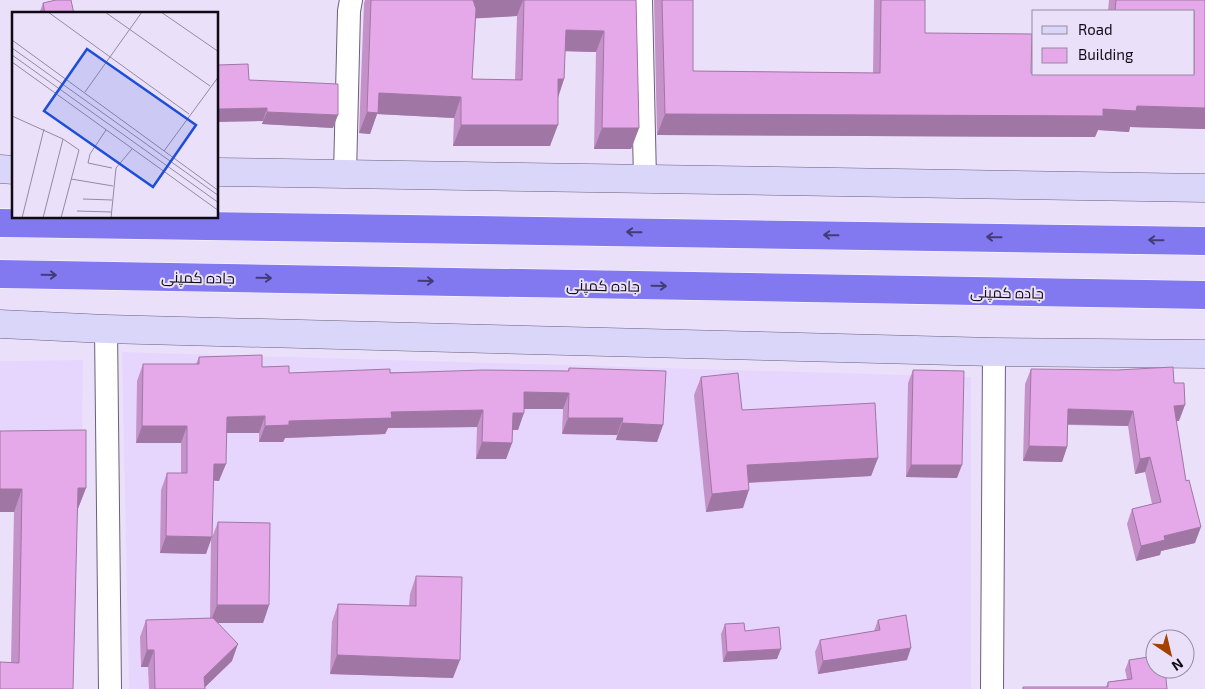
<svg xmlns="http://www.w3.org/2000/svg" width="1205" height="689" font-family="'Exo 2',Cairo,sans-serif">
<style>
.built{fill:#e6d6fd}
.lines{fill:none;stroke-linecap:round;stroke-linejoin:round}
.street-casing{stroke:#6b5f7b;stroke-width:24}
.secondary-casing{stroke:#6b5f7b;stroke-width:29}
.highway-casing{stroke:#fff;stroke-width:29}
.street{stroke:#fff;stroke-width:22}
.secondary{stroke:#dad6fa;stroke-width:28}
.highway{stroke:#8278f0;stroke-width:28}
.wall{fill:#c591c9;fill-rule:evenodd}
.shaded-wall{fill:#a076a4}
.building{fill:#e5a9ea;stroke:#a076a4}
.oneway{stroke:#433c78}
.labels{text-anchor:middle;dominant-baseline:central;stroke-width:4;stroke-linejoin:round;paint-order:stroke}
.street-label{font-size:15px;fill:#0f0b15;stroke:#ebe0fa}
.inset-road{fill:none;stroke:#938b9e;stroke-width:1}
.view{fill:#1d4ed8;fill-opacity:0.15;stroke:#1d4ed8;stroke-width:2.5}
.inset-edge{fill:none;stroke:#0f0b15;stroke-width:2.5}
</style>
<rect width="100%" height="100%" fill="#ebe0fa"/>
<path class="built" d="M 122,352 L 971,377 L 971,689 L 129,689 Z
M 83,360 L 82,442 L 0,440 L 0,361 Z"/>
<g class="lines">
<defs>
<path id="street" d="M 641,0 L 645,179
M 345,174 L 349,11 L 351,0
M 106,329 L 110,689
M 992,689 L 994,352"/>
<path id="secondary" d="M 0,169 L 14,170
M 218,172 L 1205,188
M 0,324 L 106,329 L 994,352 L 1205,354"/>
<path id="highway" d="M 0,223 L 1205,241
M 0,274 L 1205,295"/>
</defs>
<use href="#street" class="street-casing"/>
<use href="#secondary" class="secondary-casing"/>
<use href="#highway" class="highway-casing"/>
<use href="#street" class="street"/>
<use href="#secondary" class="secondary"/>
<use href="#highway" class="highway"/>
</g>
<path class="wall" d="M 365,0 L 636,0 L 639,128 L 631,149 L 594,149 L 596,52 L 565,51 L 564,79 L 558,98 L 550,146 L 453,146 L 454,118 L 377,114 L 370,134 L 359,133 L 364,3 ZM 517,16 L 515,80 L 472,79 L 476,18 Z
M 654,0 L 693,0 L 693,71 L 873,73 L 874,0 L 925,0 L 925,33 L 1034,74 L 1194,74 L 1194,11 L 1108,11 L 1109,0 L 1205,0 L 1205,129 L 1130,127 L 1129,132 L 1098,130 L 1095,137 L 657,135 Z
M 43,3 L 74,14 L 39,14 Z
M 249,80 L 333,128 L 262,124 L 263,121 Z
M 199,357 L 262,367 L 289,373 L 568,371 L 569,368 L 663,425 L 657,442 L 616,440 L 617,435 L 562,434 L 563,409 L 524,409 L 518,430 L 513,430 L 512,443 L 506,459 L 476,459 L 477,427 L 388,428 L 385,434 L 285,438 L 283,442 L 259,442 L 259,433 L 226,433 L 219,481 L 213,480 L 206,554 L 160,553 L 161,490 L 167,473 L 181,473 L 181,443 L 136,443 L 137,381 L 143,364 L 196,364 Z
M 1031,369 L 1179,421 L 1176,421 L 1195,543 L 1161,551 L 1160,555 L 1136,561 L 1127,524 L 1132,509 L 1152,504 L 1145,472 L 1135,474 L 1128,426 L 1068,425 L 1067,447 L 1062,462 L 1023,461 L 1025,384 Z
M 913,370 L 957,478 L 906,477 L 908,383 Z
M 701,377 L 742,410 L 878,458 L 871,476 L 748,483 L 743,508 L 706,512 L 694,395 Z
M 0,431 L 86,488 L 77,511 L 73,689 L 11,663 L 14,512 Z
M 218,522 L 269,605 L 263,623 L 218,623 L 232,661 L 205,687 L 205,689 L 149,689 L 148,667 L 141,667 L 140,637 L 146,620 L 210,618 L 211,540 Z
M 416,576 L 453,678 L 330,674 L 332,622 L 338,604 L 409,606 L 410,594 Z
M 878,620 L 907,660 L 818,674 L 815,652 L 820,640 L 874,631 Z
M 725,624 L 745,631 L 777,659 L 723,662 L 721,634 Z
M 1129,660 L 1167,689 L 1023,689 L 1023,687 L 1106,687 L 1108,682 L 1127,679 L 1125,670 Z"/>
<path class="shaded-wall" d="M 471,0 L 523,0 L 517,16 L 465,19 Z
M 566,30 L 604,31 L 596,52 L 558,51 Z
M 558,79 L 564,79 L 557,100 Z
M 379,93 L 461,97 L 454,118 L 377,114 L 370,134 L 359,133 L 367,112 Z
M 1137,106 L 1205,108 L 1205,129 L 1130,127 L 1129,132 L 1098,130 L 1095,137 L 657,135 L 665,114 L 1103,109 Z
M 267,108 L 263,121 L 218,122 L 218,109 Z
M 267,112 L 338,115 L 333,128 L 262,124 Z
M 461,125 L 558,125 L 550,146 L 453,146 Z
M 602,128 L 639,128 L 631,149 L 594,149 Z
M 524,392 L 569,393 L 563,409 L 518,409 Z
M 1185,405 L 1179,421 L 1168,421 L 1174,406 Z
M 1068,409 L 1133,411 L 1128,426 L 1063,424 Z
M 483,410 L 477,427 L 388,428 L 385,434 L 285,438 L 283,442 L 259,442 L 265,426 L 289,421 L 391,412 Z
M 513,413 L 524,413 L 518,430 L 507,430 Z
M 265,416 L 259,433 L 221,433 L 227,417 Z
M 568,418 L 623,418 L 617,435 L 562,434 Z
M 622,423 L 663,425 L 657,442 L 616,440 Z
M 142,426 L 187,426 L 181,443 L 136,443 Z
M 482,442 L 512,443 L 506,459 L 476,459 Z
M 1029,446 L 1067,447 L 1062,462 L 1023,461 Z
M 1150,457 L 1145,472 L 1135,474 L 1140,459 Z
M 878,458 L 871,476 L 740,483 L 747,465 Z
M 214,464 L 226,464 L 219,481 L 207,480 Z
M 911,465 L 962,465 L 957,478 L 906,477 Z
M 78,488 L 86,488 L 77,511 Z
M 0,489 L 22,489 L 14,512 L 0,512 Z
M 749,490 L 743,508 L 706,512 L 712,494 Z
M 1201,527 L 1195,543 L 1161,551 L 1160,555 L 1136,561 L 1141,546 L 1164,536 Z
M 166,536 L 212,537 L 206,554 L 160,553 Z
M 217,605 L 269,605 L 263,623 L 210,623 Z
M 238,644 L 232,661 L 203,689 L 204,677 Z
M 911,648 L 907,660 L 818,674 L 823,661 Z
M 781,649 L 777,659 L 723,662 L 727,652 Z
M 147,650 L 154,650 L 148,667 L 141,667 Z
M 337,655 L 460,660 L 453,678 L 330,674 Z"/>
<path class="building" d="M 56,0 L 71,0 L 74,14 L 45,14 L 43,3 Z
M 371,0 L 473,0 L 476,9 L 472,79 L 522,80 L 524,0 L 636,0 L 639,128 L 602,128 L 604,31 L 566,30 L 564,79 L 558,79 L 558,125 L 461,125 L 461,97 L 379,93 L 378,113 L 367,112 Z
M 662,0 L 693,0 L 693,71 L 880,73 L 881,0 L 925,0 L 925,33 L 1032,34 L 1031,73 L 1114,74 L 1194,74 L 1194,11 L 1115,11 L 1116,0 L 1205,0 L 1205,108 L 1137,106 L 1136,111 L 1103,109 L 1103,116 L 665,114 Z
M 248,64 L 249,80 L 338,84 L 338,115 L 267,112 L 267,108 L 218,109 L 218,65 Z
M 262,355 L 262,367 L 289,366 L 289,373 L 390,369 L 390,373 L 483,370 L 569,371 L 569,368 L 666,371 L 663,425 L 622,423 L 623,418 L 568,418 L 569,393 L 524,392 L 524,413 L 513,413 L 512,443 L 482,442 L 483,410 L 391,412 L 392,418 L 289,421 L 289,425 L 265,426 L 265,416 L 227,417 L 226,464 L 214,464 L 212,537 L 166,536 L 167,473 L 187,473 L 187,426 L 142,426 L 143,364 L 199,364 L 199,357 Z
M 1173,367 L 1174,383 L 1184,383 L 1185,405 L 1174,406 L 1186,481 L 1189,480 L 1201,527 L 1164,536 L 1165,540 L 1141,546 L 1132,509 L 1161,502 L 1150,457 L 1140,459 L 1133,411 L 1068,409 L 1067,447 L 1029,446 L 1031,369 L 1117,370 Z
M 913,370 L 964,371 L 962,465 L 911,465 Z
M 738,373 L 742,410 L 875,403 L 878,458 L 747,465 L 749,490 L 712,494 L 701,377 Z
M 86,430 L 86,488 L 78,488 L 73,689 L 0,689 L 0,662 L 19,663 L 22,489 L 0,489 L 0,431 Z
M 218,522 L 270,523 L 269,605 L 217,605 Z
M 416,576 L 462,577 L 460,660 L 337,655 L 338,604 L 416,606 Z
M 906,615 L 911,648 L 823,661 L 820,640 L 880,630 L 878,620 Z
M 213,618 L 238,644 L 204,677 L 205,689 L 155,689 L 154,650 L 147,650 L 146,620 Z
M 744,623 L 745,631 L 779,627 L 781,649 L 727,652 L 725,624 Z
M 1155,656 L 1155,669 L 1165,669 L 1167,689 L 1023,689 L 1023,687 L 1108,687 L 1108,682 L 1132,679 L 1129,660 Z"/>
<defs><path id="oneway-shaft" d="M-6 0H5M1.5-3L5.5 0L1.5 3" fill="none" stroke-width="1.6" stroke-linecap="round" stroke-linejoin="round" transform="scale(1.25)"/></defs>
<g class="oneway">
<use href="#oneway-shaft" transform="translate(634 232) rotate(-179)"/>
<use href="#oneway-shaft" transform="translate(831 235) rotate(-179)"/>
<use href="#oneway-shaft" transform="translate(994 237) rotate(-179)"/>
<use href="#oneway-shaft" transform="translate(1156 240) rotate(-179)"/>
<use href="#oneway-shaft" transform="translate(49 275) rotate(1)"/>
<use href="#oneway-shaft" transform="translate(264 278) rotate(1)"/>
<use href="#oneway-shaft" transform="translate(426 281) rotate(1)"/>
<use href="#oneway-shaft" transform="translate(659 286) rotate(1)"/>
</g>
<g class="labels">
<g class="street-label">
<text transform="translate(198 277) rotate(1)">جاده کمپنی</text>
<text transform="translate(603 285) rotate(1)">جاده کمپنی</text>
<text transform="translate(1007 292) rotate(1)">جاده کمپنی</text>
</g>
</g>
<g transform="translate(12 12)">
<rect width="206" height="206" fill="#ebe0fa"/>
<path class="inset-road" d="M 36,0 L 177,102M 93,0 L 198,74M 149,0 L 207,40M 0,28 L 207,179M 0,36 L 207,184M 0,43 L 207,191M 0,50 L 207,199M 73,80 L 130,0M 0,104 L 51,127 L 31,206M 94,118 L 78,142 L 76,151 L 100,156M 152,139 L 207,64M 59,167 L 101,174M 71,187 L 100,188M 65,199 L 99,200M 10,206 L 32,117M 49,206 L 67,138 L 51,127M 99,206 L 104,156 L 120,137"/>
<path class="view" d="M 75,37 L 184,113 L 141,175 L 32,99 Z"/>
<rect width="206" height="206" class="inset-edge"/>
</g>
<rect x="1032" y="10" width="162" height="65" fill="#ebe0fa" stroke="#938b9e"/>
<rect x="1042" y="26" width="25" height="8" fill="#dad6fa" stroke="#938b9e"/>
<text x="1078" y="35" font-size="15" fill="#0f0b15">Road</text>
<rect x="1042" y="48" width="25" height="15" fill="#e5a9ea" stroke="#938b9e"/>
<text x="1078" y="60" font-size="15" fill="#0f0b15">Building</text>
<g transform="translate(1170 654) rotate(145)"><circle r="24" fill="#ebe0fa" stroke="#938b9e"/>
<path d="M0-4L9 19L0 12L-9 19Z" fill="#a34100"/>
<text y="-8" font-size="14" font-weight="bold" text-anchor="middle" fill="#0f0b15">N</text>
</g>
</svg>
